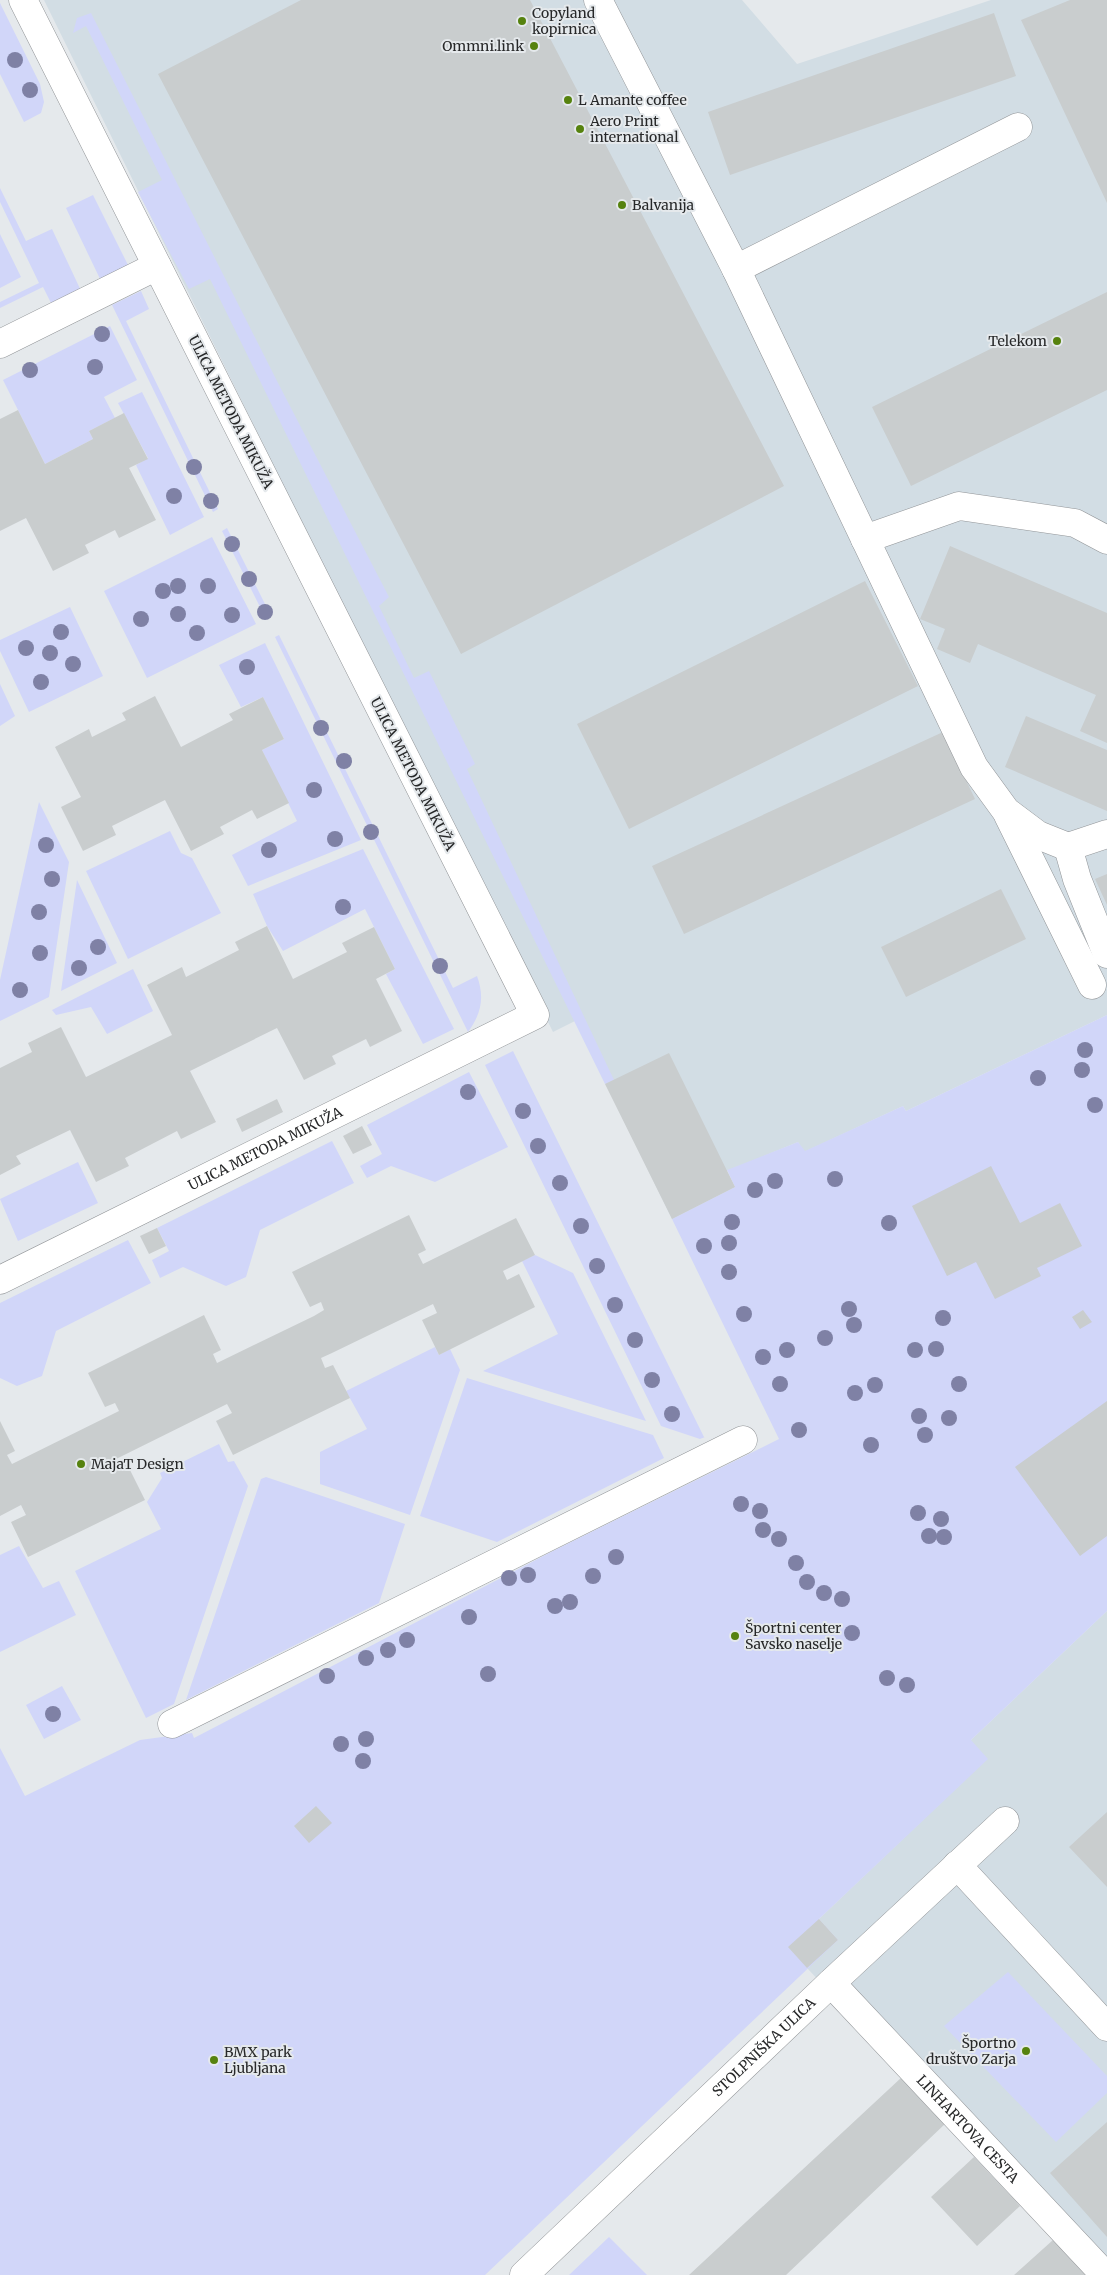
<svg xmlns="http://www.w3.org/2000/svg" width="1107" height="2275" font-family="Merriweather,serif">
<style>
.built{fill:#d2dde4}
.green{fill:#d1d6f9}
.building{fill:#c9cdce}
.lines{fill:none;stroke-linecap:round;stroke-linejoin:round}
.minor-casing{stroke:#929598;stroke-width:29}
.minor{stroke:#fff;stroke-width:28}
.tree{fill:#7f81a5}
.poi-dot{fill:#56820e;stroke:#e5e9ec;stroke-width:2}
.labels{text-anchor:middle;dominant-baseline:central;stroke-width:4;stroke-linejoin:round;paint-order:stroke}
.poi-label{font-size:14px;fill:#272829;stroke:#e5e9ec;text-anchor:start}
.street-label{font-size:14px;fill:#272829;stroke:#e5e9ec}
</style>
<rect width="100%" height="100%" fill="#e5e9ec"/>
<path class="built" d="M 44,0 L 742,0 L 797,64 L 991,0 L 1107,0 L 1107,1015 L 906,1111 L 903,1106 L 804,1152 L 798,1142 L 727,1171 L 735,1187 L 672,1219 L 575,1021 L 553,1032 Z
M 1107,1611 L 1107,2275 L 1097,2275 L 807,1968 L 838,1940 L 819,1919 L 987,1759 L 970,1741 Z"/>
<path class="green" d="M 0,3 L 40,84 L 44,102 L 41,113 L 24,122 L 0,74 Z
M 91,13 L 278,383 L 389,597 L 379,606 L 414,678 L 429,671 L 475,764 L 467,769 L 614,1080 L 605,1084 L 210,279 L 189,289 L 138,192 L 162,180 L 86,26 L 73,33 L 77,18 Z
M 0,188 L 26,241 L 52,229 L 83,295 L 54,309 L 43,287 L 0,308 L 0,302 L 39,283 L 0,202 Z
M 93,195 L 130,269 L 102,283 L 66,208 Z
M 0,234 L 21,277 L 0,288 Z
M 141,291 L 149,309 L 126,321 L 218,509 L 213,512 L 112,305 Z
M 110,326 L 137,380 L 104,397 L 115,418 L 89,431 L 93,439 L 45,464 L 3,380 Z
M 142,392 L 204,517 L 170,535 L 136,465 L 148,458 L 118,403 Z
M 227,528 L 271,616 L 266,619 L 222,531 Z
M 212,537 L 256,624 L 147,678 L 104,591 Z
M 70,607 L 103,676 L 29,712 L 0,651 L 0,640 Z
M 279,635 L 453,988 L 477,976 C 485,998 481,1014 468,1032 L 275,637 Z
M 265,643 L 361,840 L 248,886 L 232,855 L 297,821 L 262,750 L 284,739 L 263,697 L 241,707 L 219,665 Z
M 0,684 L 15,716 L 0,726 Z
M 39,802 L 69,862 L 49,997 L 0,1021 L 0,980 Z
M 170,831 L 181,853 L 192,858 L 221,913 L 128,959 L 86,871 Z
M 363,849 L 454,1029 L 423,1044 L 386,974 L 395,969 L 365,909 L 283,951 L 267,926 L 253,894 Z
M 77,880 L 117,963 L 61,991 Z
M 133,969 L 153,1011 L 107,1034 L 91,1007 L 56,1015 L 52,1010 Z
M 1107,1015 L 1107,1611 L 971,1740 L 988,1759 L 819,1919 L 838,1940 L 485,2275 L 0,2275 L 0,1748 L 25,1796 L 140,1740 L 192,1733 L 194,1738 L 551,1552 L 779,1439 L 672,1219 L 735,1187 L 727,1170 L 798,1142 L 805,1151 L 903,1106 L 906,1111 Z
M 513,1051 L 704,1437 L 705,1437 L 700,1439 L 661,1426 L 485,1065 Z
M 469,1072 L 508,1147 L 435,1182 L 391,1166 L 367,1178 L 360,1166 L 382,1154 L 367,1125 Z
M 332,1141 L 354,1183 L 260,1230 L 246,1277 L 226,1286 L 183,1267 L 160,1278 L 152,1260 L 169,1251 L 157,1228 Z
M 78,1162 L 98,1203 L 18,1241 L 0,1199 Z
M 128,1240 L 151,1283 L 56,1331 L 42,1376 L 17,1386 L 0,1378 L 0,1303 Z
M 535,1255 L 573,1273 L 646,1421 L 483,1371 L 558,1334 L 522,1261 Z
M 435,1347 L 439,1355 L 450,1349 L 460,1370 L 410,1515 L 320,1484 L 320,1452 L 367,1429 L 346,1391 Z
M 467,1378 L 653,1435 L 664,1458 L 497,1542 L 420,1516 Z
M 219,1444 L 228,1462 L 234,1461 L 248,1486 L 174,1704 L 146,1718 L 75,1571 L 161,1529 L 147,1502 L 162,1478 L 160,1473 Z
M 266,1477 L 405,1524 L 379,1603 L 186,1700 L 261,1479 Z
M 19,1546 L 43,1588 L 59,1581 L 76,1615 L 0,1652 L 0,1555 Z
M 62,1686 L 81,1720 L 44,1739 L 26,1705 Z
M 1008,1972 L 1107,2076 L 1107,2093 L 1056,2142 L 944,2026 Z
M 609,2237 L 647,2275 L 569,2275 Z"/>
<path class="building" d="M 301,0 L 530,0 L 784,486 L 461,654 L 158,74 Z
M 1070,0 L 1107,0 L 1107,203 L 1021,20 Z
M 994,13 L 1016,76 L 730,175 L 708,112 Z
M 1107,292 L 1107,390 L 911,486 L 872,407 Z
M 18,410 L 45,464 L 93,439 L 89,431 L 124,413 L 148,459 L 129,468 L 156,520 L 119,538 L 115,530 L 85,545 L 89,553 L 53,571 L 26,518 L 0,531 L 0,419 Z
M 950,546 L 1107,613 L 1107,743 L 1080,731 L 1096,695 L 978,644 L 970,663 L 937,649 L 945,629 L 920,619 Z
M 865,581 L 918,686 L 629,829 L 577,724 Z
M 155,696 L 181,747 L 233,720 L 229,714 L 263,697 L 284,739 L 262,750 L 289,803 L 257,819 L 252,810 L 220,827 L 224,834 L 191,851 L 165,800 L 112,826 L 116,835 L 83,851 L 61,807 L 81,797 L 55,747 L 89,729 L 92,737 L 126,720 L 122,713 Z
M 1026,716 L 1107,750 L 1107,811 L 1005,767 Z
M 943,732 L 975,799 L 684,934 L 652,866 Z
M 1107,874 L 1107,905 L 1095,879 Z
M 1001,889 L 1026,939 L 906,997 L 881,947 Z
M 267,926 L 293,979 L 347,952 L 342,943 L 374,927 L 395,969 L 376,979 L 402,1031 L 370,1047 L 366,1039 L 332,1056 L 336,1064 L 304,1080 L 277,1028 L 190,1071 L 216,1122 L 181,1139 L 177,1131 L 125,1158 L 129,1166 L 96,1182 L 70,1130 L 16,1156 L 21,1164 L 0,1175 L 0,1068 L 32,1052 L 28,1043 L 61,1027 L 86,1077 L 172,1035 L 147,985 L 182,967 L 186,977 L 239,950 L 235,942 Z
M 669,1053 L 735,1187 L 672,1219 L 605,1084 Z
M 277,1099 L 283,1112 L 242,1132 L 236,1119 Z
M 362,1126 L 372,1145 L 353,1154 L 343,1136 Z
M 991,1166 L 1020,1223 L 1060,1203 L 1082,1246 L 1037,1268 L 1041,1276 L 995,1299 L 976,1262 L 947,1276 L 912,1206 Z
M 409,1215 L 426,1250 L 418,1254 L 423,1264 L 516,1218 L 535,1255 L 503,1271 L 507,1280 L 519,1274 L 535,1307 L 439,1355 L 422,1320 L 437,1313 L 433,1304 L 332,1353 L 321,1358 L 325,1368 L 333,1365 L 350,1398 L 233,1455 L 216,1421 L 232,1413 L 227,1404 L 110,1462 L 114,1470 L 127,1464 L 145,1500 L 28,1557 L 11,1522 L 26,1515 L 21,1505 L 0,1516 L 0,1421 L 15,1451 L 7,1455 L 12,1464 L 119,1411 L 115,1403 L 105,1407 L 88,1373 L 204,1315 L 221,1350 L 213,1354 L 217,1363 L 314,1316 L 324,1310 L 321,1302 L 310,1307 L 292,1272 Z
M 157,1228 L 166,1246 L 149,1254 L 140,1236 Z
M 1083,1310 L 1092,1322 L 1080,1329 L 1072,1317 Z
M 1107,1401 L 1107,1536 L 1080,1556 L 1015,1467 Z
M 316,1806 L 332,1823 L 309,1843 L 294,1826 Z
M 1107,1812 L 1107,1887 L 1069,1847 Z
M 819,1919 L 838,1940 L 807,1968 L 788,1947 Z
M 902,2077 L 946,2123 L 786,2275 L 689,2275 Z
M 1107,2122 L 1107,2237 L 1050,2173 Z
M 974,2157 L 1020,2206 L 977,2246 L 931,2197 Z
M 1053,2240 L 1086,2275 L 1014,2275 Z"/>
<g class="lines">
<defs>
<g id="minor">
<path d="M 598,0 L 736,269 L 974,767 L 1006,811 L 1038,835 L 1068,847 L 1107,834"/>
<path d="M 736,269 L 1018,127"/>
<path d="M 0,344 L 157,266"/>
<path d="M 865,539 L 959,506 L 1075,523 L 1107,540"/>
<path d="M 1008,815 L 1092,985"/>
<path d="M 1068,847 L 1077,879 L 1107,954"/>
<path id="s1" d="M 0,1280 L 535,1015 L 23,0"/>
<path d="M 172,1724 L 743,1440"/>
<path d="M 957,1865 L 1107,2027"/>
<path id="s2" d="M 831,1983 L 1105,2275"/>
<path id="s3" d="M 524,2275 L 831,1983 L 1005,1821"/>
</g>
</defs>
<use href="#minor" class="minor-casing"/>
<use href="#minor" class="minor"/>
</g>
<g class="tree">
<circle cx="15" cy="60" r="8"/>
<circle cx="30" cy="90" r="8"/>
<circle cx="102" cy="334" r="8"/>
<circle cx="95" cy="367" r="8"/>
<circle cx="30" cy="370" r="8"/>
<circle cx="194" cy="467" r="8"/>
<circle cx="174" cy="496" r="8"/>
<circle cx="211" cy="501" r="8"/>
<circle cx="232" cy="544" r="8"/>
<circle cx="249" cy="579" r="8"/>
<circle cx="178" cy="586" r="8"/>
<circle cx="208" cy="586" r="8"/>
<circle cx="163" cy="591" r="8"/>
<circle cx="265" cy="612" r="8"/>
<circle cx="178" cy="614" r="8"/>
<circle cx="232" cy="615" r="8"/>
<circle cx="141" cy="619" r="8"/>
<circle cx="61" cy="632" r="8"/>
<circle cx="197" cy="633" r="8"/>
<circle cx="26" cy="648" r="8"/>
<circle cx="50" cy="653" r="8"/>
<circle cx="73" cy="664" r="8"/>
<circle cx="247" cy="667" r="8"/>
<circle cx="41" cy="682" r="8"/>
<circle cx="321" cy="728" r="8"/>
<circle cx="344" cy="761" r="8"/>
<circle cx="314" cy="790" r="8"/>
<circle cx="371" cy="832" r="8"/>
<circle cx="335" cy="839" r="8"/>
<circle cx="46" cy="845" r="8"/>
<circle cx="269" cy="850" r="8"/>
<circle cx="52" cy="879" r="8"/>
<circle cx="343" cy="907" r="8"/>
<circle cx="39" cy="912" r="8"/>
<circle cx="98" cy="947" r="8"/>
<circle cx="40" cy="953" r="8"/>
<circle cx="440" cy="966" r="8"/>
<circle cx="79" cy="968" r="8"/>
<circle cx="20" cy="990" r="8"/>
<circle cx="1085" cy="1050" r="8"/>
<circle cx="1082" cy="1070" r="8"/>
<circle cx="1038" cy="1078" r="8"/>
<circle cx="468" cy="1092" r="8"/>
<circle cx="1095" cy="1105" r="8"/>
<circle cx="523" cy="1111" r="8"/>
<circle cx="538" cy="1146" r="8"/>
<circle cx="835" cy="1179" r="8"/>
<circle cx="775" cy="1181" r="8"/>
<circle cx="560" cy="1183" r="8"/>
<circle cx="755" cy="1190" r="8"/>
<circle cx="732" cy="1222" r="8"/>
<circle cx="889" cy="1223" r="8"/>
<circle cx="581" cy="1226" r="8"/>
<circle cx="729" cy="1243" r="8"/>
<circle cx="704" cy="1246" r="8"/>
<circle cx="597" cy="1266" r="8"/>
<circle cx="729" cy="1272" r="8"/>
<circle cx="615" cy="1305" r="8"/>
<circle cx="849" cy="1309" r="8"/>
<circle cx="744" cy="1314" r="8"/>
<circle cx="943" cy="1318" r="8"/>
<circle cx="854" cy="1325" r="8"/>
<circle cx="825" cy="1338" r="8"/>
<circle cx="635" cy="1340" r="8"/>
<circle cx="936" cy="1349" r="8"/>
<circle cx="787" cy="1350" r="8"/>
<circle cx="915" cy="1350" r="8"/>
<circle cx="763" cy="1357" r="8"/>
<circle cx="652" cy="1380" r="8"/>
<circle cx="780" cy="1384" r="8"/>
<circle cx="959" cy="1384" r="8"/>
<circle cx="875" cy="1385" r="8"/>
<circle cx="855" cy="1393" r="8"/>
<circle cx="672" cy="1414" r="8"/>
<circle cx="919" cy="1416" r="8"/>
<circle cx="949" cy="1418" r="8"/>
<circle cx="799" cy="1430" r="8"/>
<circle cx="925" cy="1435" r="8"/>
<circle cx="871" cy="1445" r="8"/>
<circle cx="741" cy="1504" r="8"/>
<circle cx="760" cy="1511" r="8"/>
<circle cx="918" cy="1513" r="8"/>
<circle cx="941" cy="1519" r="8"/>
<circle cx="763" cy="1530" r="8"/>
<circle cx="929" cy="1536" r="8"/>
<circle cx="944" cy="1537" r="8"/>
<circle cx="779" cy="1539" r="8"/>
<circle cx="616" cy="1557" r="8"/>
<circle cx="796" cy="1563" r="8"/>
<circle cx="528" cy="1575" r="8"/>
<circle cx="593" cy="1576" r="8"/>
<circle cx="509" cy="1578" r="8"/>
<circle cx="807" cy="1582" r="8"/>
<circle cx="824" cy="1593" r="8"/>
<circle cx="842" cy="1599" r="8"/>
<circle cx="570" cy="1602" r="8"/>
<circle cx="555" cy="1606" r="8"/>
<circle cx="469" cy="1617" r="8"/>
<circle cx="852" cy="1633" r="8"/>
<circle cx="407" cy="1640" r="8"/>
<circle cx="388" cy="1650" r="8"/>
<circle cx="366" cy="1658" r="8"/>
<circle cx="488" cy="1674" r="8"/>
<circle cx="327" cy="1676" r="8"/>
<circle cx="887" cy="1678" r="8"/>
<circle cx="907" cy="1685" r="8"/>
<circle cx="53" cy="1714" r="8"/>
<circle cx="366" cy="1739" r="8"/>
<circle cx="341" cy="1744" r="8"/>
<circle cx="363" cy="1761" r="8"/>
</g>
<g class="poi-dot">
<circle cx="522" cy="21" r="5"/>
<circle cx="534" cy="46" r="5"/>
<circle cx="568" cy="100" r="5"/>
<circle cx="580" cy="129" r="5"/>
<circle cx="622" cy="205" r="5"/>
<circle cx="1057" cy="341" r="5"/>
<circle cx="81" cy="1464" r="5"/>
<circle cx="735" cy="1636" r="5"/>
<circle cx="1026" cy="2051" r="5"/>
<circle cx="214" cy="2060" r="5"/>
</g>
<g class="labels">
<g class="poi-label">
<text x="532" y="13">Copyland<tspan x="532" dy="16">kopirnica</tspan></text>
<text x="524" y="46" text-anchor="end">Ommni.link</text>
<text x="578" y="100">L Amante coffee</text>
<text x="590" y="121">Aero Print<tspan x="590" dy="16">international</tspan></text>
<text x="632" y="205">Balvanija</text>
<text x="1047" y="341" text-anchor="end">Telekom</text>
<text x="91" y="1464">MajaT Design</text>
<text x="745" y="1628">Športni center<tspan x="745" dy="16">Savsko naselje</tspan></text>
<text x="1016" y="2043" text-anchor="end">Športno<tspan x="1016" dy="16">društvo Zarja</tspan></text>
<text x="224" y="2052">BMX park<tspan x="224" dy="16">Ljubljana</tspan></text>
</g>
<g class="street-label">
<text transform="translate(231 412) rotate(63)">ULICA METODA MIKUŽA</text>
<text transform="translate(413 774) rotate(63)">ULICA METODA MIKUŽA</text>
<text stroke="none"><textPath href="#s1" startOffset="296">ULICA METODA MIKUŽA</textPath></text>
<text stroke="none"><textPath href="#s3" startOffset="331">STOLPNIŠKA ULICA</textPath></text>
<text stroke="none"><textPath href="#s2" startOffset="200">LINHARTOVA CESTA</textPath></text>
</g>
</g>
</svg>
